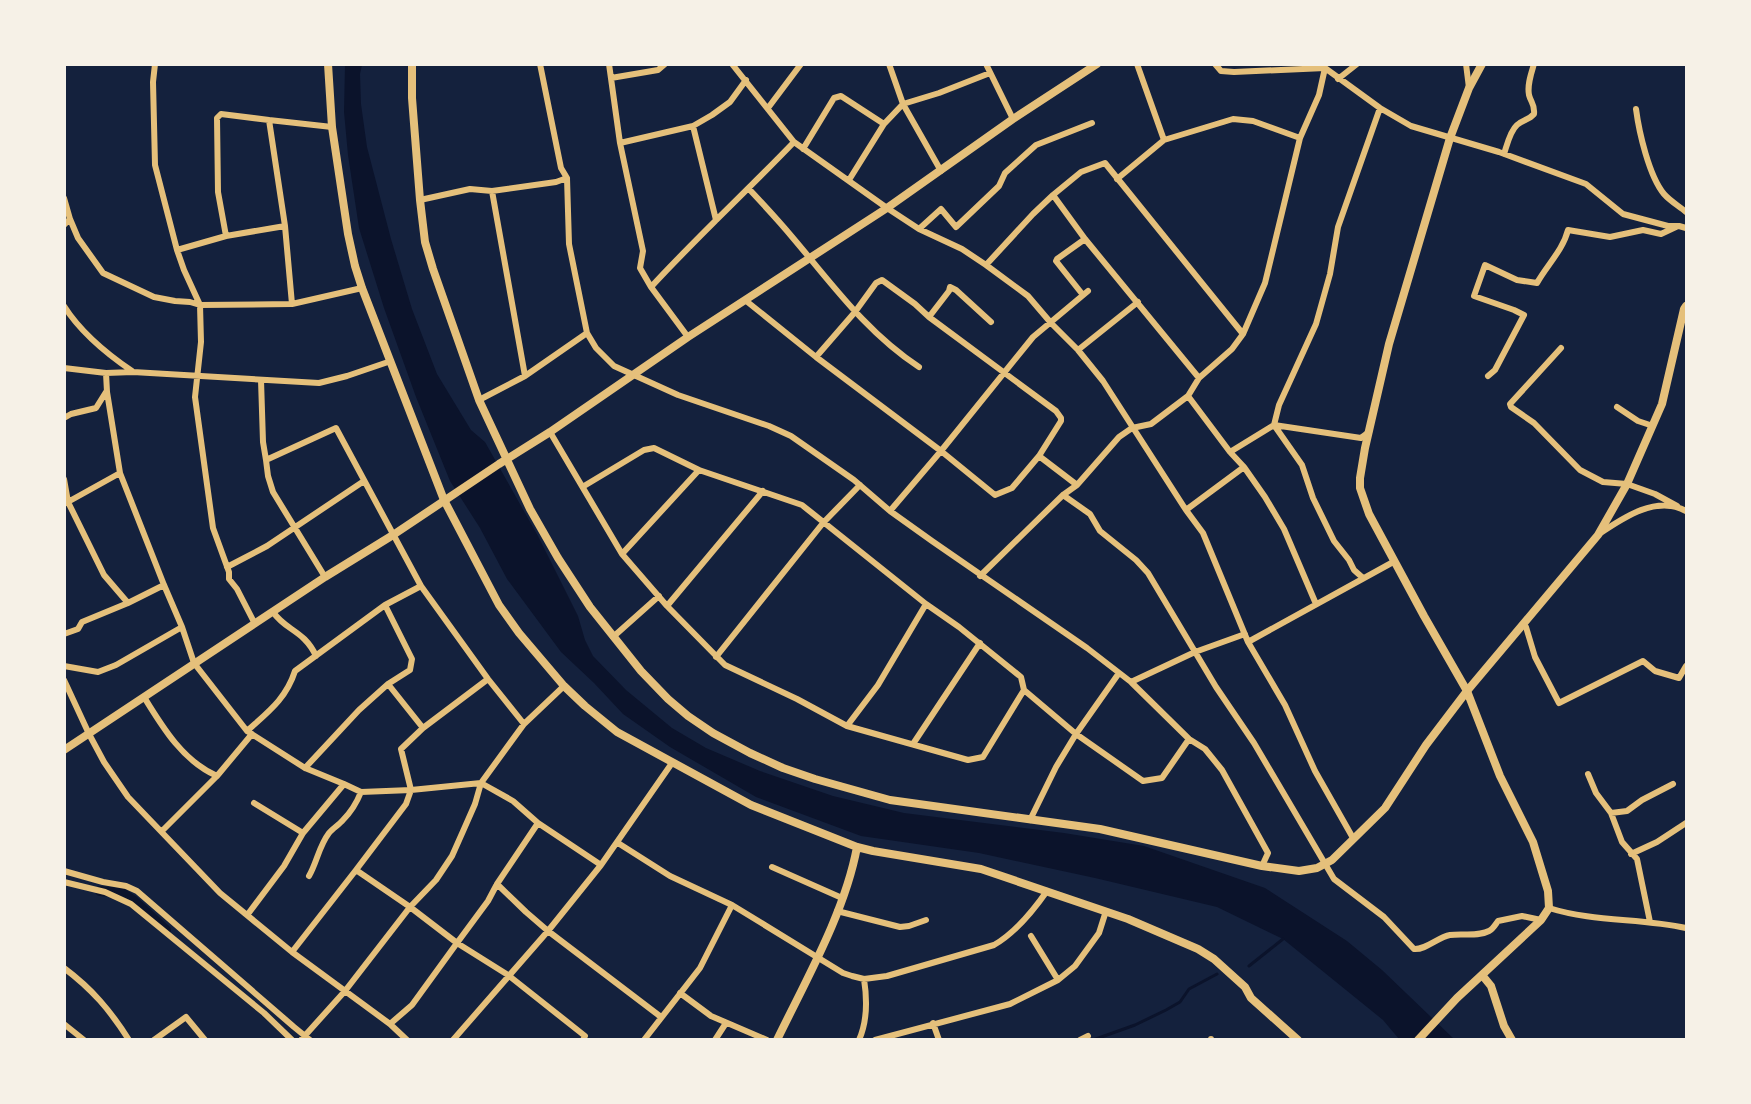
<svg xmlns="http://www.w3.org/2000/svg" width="1751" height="1104" font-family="Lato,sans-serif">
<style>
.water{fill:#0b132b}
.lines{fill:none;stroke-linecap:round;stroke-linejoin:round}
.stream{stroke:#0b132b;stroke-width:3}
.canal{stroke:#0b132b;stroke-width:10}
.minor{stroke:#e5c07b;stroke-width:6}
.tertiary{stroke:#e5c07b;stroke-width:8}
.secondary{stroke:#e5c07b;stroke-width:8}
</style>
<rect width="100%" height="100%" fill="#14213d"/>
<path class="water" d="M 345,65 L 362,65 L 360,74 L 361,104 L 367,147 L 391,239 L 412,309 L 437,374 L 471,430 L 485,442 L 538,536 L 578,616 L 585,640 L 593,656 L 626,690 L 672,728 L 706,748 L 760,771 L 833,796 L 904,813 L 1064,833 L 1144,846 L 1265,888 L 1347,941 L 1382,970 L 1454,1039 L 1399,1039 L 1383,1020 L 1283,939 L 1217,907 L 1095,878 L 979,853 L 861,836 L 756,797 L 670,747 L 623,714 L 594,683 L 561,652 L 507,579 L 480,528 L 450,481 L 416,397 L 384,308 L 359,228 L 348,155 L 344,112 Z"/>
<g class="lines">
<path class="stream" d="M 1249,966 L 1283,939
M 1093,1040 L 1135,1025 L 1166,1010 L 1180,1002 L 1189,989 L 1217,974"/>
<path class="canal" d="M 100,891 L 122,893 L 134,901 L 166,930"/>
<path class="minor" d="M 155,64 L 153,82 L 155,165 L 177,250 L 184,270 L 200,305 L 201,342 L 195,397 L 213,528 L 229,572 L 229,579 L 237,589 L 255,624
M 540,64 L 561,168 L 567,178 L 569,244 L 587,333 L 596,348 L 614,366 L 678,395 L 769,426 L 791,436 L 854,480 L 890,511 L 932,541 L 1087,648 L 1131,682 L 1189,739 L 1205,749 L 1222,770 L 1268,853 L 1262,866
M 609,64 L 620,143 L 643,251 L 640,268 L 651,287 L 688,337
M 732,64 L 794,142 L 887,208 L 919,229 L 962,249 L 986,265 L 1028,296 L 1051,323 L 1078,350 L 1103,381 L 1186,510 L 1203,533 L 1248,642 L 1285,705 L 1315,771 L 1353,838
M 889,64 L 903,104 L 941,171
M 986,64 L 1013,119
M 1137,64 L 1164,140
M 1215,64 L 1221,71 L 1234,72 L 1325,68 L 1380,108 L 1411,126 L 1499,152 L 1586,184 L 1623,214 L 1668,226 L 1679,226 L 1686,228
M 1466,64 L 1469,88
M 611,78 L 658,70 L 665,64
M 1338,79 L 1357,64
M 768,108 L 801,64
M 1636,109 C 1639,132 1649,176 1664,194 C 1670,201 1679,206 1686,212
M 693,126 L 716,220
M 620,143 L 693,126 L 712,115 L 730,102 L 746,80
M 803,149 L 834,98 L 841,96 L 884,124 L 903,104 L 939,93 L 990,73
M 1504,154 C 1507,145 1510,131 1517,125 C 1522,120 1529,120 1534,114 C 1535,104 1531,103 1529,95 C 1527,85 1531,74 1534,64
M 1117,179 L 1164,140 L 1233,119 L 1253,121 L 1300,138
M 849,180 L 884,124
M 749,189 C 764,205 779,221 793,238 C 832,284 867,333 919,367
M 492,191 L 525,376
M 1053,195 L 1085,239 L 1199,378
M 64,198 L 70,219 L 64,225
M 420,200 L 470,189 L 492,191 L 556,182 L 567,178
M 70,219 L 78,238 L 103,273 L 154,297 L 175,301 L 190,302 L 200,305 L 292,304 L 362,288
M 919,229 L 941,209 L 956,227 L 999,186 L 1005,173 L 1036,145 L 1092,123
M 226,236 L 218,192 L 217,118 L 221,114 L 269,120
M 177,250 L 226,236 L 285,226
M 986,265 L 1033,214 L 1053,195 L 1081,172 L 1105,163 L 1243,334
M 651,287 C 697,237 747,191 794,142
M 1083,295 L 1056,261 L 1057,259 L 1085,239
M 745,300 L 816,357 L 941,451 L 995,495 L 1012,488 L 1039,456 L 1061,421 L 1061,418 L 1056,411 L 929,317 L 915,304 L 882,280 L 876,283 L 855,312 L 816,357
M 292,304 L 285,226 L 269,120 L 332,127
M 64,306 C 81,333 107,354 132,371
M 929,317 L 949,291 L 950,287 L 956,290 L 991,322
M 1561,348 L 1510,404 L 1511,407 L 1534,423 L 1580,470 L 1603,482 L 1627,484 L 1655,494 L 1677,506
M 1078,350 L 1138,302
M 64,368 L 106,373 L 133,372 L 319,383 L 347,376 L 391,361
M 106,373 L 107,392 L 120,473 L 164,585 L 182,627 L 194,663 L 247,731 L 305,768 L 344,784 L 361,792 L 411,790 L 481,783 L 513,801 L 538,823 L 601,865
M 1488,376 L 1495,370 L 1524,315 L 1514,310 L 1474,296 L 1485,265 L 1517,280 L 1537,283 C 1547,265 1563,250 1568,230 L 1610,237 L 1643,230 L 1661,234 L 1678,226
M 261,380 L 263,442 L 266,460 L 336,428 L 421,586 L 488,679 L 524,724
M 1188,396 L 1230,452 L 1244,467 L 1265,497 L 1284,529 L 1316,604
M 479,400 L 525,376 L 587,333
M 1617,407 L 1638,421 L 1653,426
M 64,418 L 71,414 L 96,408 L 106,392
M 1274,425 L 1302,465 L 1313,498 L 1334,541 L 1349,560 L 1354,570 L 1363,578
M 1274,425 L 1361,438 L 1369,432
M 550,432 L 622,554 L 667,606 L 725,665 L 797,699 L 847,726 L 968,760 L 983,757 L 1024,690
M 1230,452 L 1274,425 L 1279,405 L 1316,324 L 1330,274 L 1338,227 L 1380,108
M 1039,456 L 1077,485
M 266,460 L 268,476 L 273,492 L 325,577
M 64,479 L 68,502 L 104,575 L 128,603
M 584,486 L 644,450 L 654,448 L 699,470 L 802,505 L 926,604 L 959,627 L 1021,677 L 1024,690
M 1063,495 L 1090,514 L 1100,531 L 1136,560 L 1148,573 L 1216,687 L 1254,743 L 1334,879 L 1384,917 L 1414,949 C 1426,950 1438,937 1450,935 C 1462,933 1478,937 1489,931 C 1493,929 1495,925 1498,921 L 1522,916 L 1541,920
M 66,503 L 120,473
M 1186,510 L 1244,467
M 890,511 L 941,451 L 1033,337 L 1088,291
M 1599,534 C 1624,517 1657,495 1686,511
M 622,554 L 699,470
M 227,567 L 267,546 L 364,481
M 980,576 L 1063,495 L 1077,485 L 1119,437 L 1132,428 L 1151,424 L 1188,396 L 1199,378 L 1232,349 L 1243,334 L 1265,283 L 1300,138 L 1319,95 L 1325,68 L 1324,64
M 421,586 L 385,605 L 412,659 L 410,670 L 388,684 L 423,728
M 667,606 L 763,491
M 273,612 C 286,631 304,630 316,656
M 1523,624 L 1526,627 L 1535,657 L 1559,703 L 1643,661 L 1655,671 L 1679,678 L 1686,666
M 64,634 L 78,629 L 82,622 L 128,603 L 164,585
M 613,637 L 659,596
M 1248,642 L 1395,561
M 716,657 L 823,523 L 860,485
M 64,666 L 98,672 L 116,665 L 182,627
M 64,680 L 89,734 L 104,762 L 128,797 L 220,893 L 292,952 L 390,1024 L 407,1040
M 1131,682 L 1195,652 L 1245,634
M 1024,690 L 1076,734 L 1143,781 L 1162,778 L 1189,739
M 144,697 C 163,728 183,761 217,776
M 847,726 L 878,685 L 926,604
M 247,731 C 268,712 286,699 295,671 L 385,605
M 913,744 L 980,643
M 305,768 L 359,710 L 388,684
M 1588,774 L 1596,793 L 1611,813 L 1622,842 L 1637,859 L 1650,922
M 254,803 L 303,833
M 1611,813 L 1627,811 L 1642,800 L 1673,784
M 1030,820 L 1056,767 L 1076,734 L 1119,673
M 162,831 L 217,776 L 252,734
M 618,843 L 670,876 L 732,905 L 843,973 L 852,976 L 864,979 L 887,976 L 994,945 C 1015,933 1033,911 1047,891
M 1631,854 L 1657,842 L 1686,823
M 772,867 L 842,898
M 356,870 L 406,804 L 411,790 L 401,749 L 423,728 L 488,679
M 64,871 L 103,882 L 126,886 L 137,891 L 294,1027 L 310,1040
M 309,876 C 317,862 319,846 329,833 C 333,828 339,825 343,820 C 350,813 357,802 361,792
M 64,882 L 105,892 L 131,904 L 264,1013 L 292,1040
M 497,884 L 526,912 L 548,931 L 661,1017
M 1549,908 C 1593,922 1641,918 1686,928
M 837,911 L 900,927 L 909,926 L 926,920
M 248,914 L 284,866 L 303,833 L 344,784
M 1031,936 L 1058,980
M 292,952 L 356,870 L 410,907 L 457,943 L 508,975 L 585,1036 L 583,1040
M 64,968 C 92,989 110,1010 129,1040
M 680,993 L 711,1016 L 767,1040
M 933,1023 L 939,1040
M 64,1024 L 84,1040
M 390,1024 L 412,1005 L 457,943 L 488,901 L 497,884 L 538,823
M 1211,1039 L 1211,1040
M 154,1040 L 186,1017 L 205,1040
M 301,1040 L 345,991 L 410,907 L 436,880 L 452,856 L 464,829 L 475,804 L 481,783 L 524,724 L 564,686
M 453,1040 L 548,931 L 601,865 L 672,763
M 644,1040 L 700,968 L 732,905
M 715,1040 L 726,1023
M 859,1040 C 867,1022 867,998 864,979
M 875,1040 L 1010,1004 L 1058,980 L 1075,966 L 1099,933 L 1106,911
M 1080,1040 L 1088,1036"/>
<path class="tertiary" d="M 328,64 L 332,127 L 348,234 L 355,266 L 362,288 L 444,500 L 499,605 L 519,633 L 564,686 L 585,706 L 617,732 L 751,805 L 857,847 L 873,851 L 981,869 L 1128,919 L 1198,949 L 1214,959 L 1245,987 L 1251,998 L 1298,1040
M 1467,691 L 1598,535 L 1627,484 L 1662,404 L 1684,309 L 1686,306
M 777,1040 C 806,980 845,912 857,847"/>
<path class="secondary" d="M 412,64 L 412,98 L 420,200 L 425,242 L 433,269 L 479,400 L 530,509 L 558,558 L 590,607 L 641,671 L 668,699 L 688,716 L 713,733 L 750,753 L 783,768 L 815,779 L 890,800 L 1100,829 L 1262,866 L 1299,871 L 1317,868 L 1332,860 L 1385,808 L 1426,745 L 1467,691
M 64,750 L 325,577 L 393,535 L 499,464 L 550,432 L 688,337 L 887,208 L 1013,119 L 1097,64
M 1482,975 L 1491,986 L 1504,1026 L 1512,1040
M 1418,1040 L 1457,998 L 1541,920 L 1549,908 L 1548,891 L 1533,842 L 1500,776 L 1467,691 L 1424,616 L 1369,514 L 1360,488 L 1360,478 L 1365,448 L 1389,344 L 1450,138 L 1469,88 L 1482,64"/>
</g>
<rect width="1751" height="1104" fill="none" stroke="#f6f1e7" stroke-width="132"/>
</svg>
